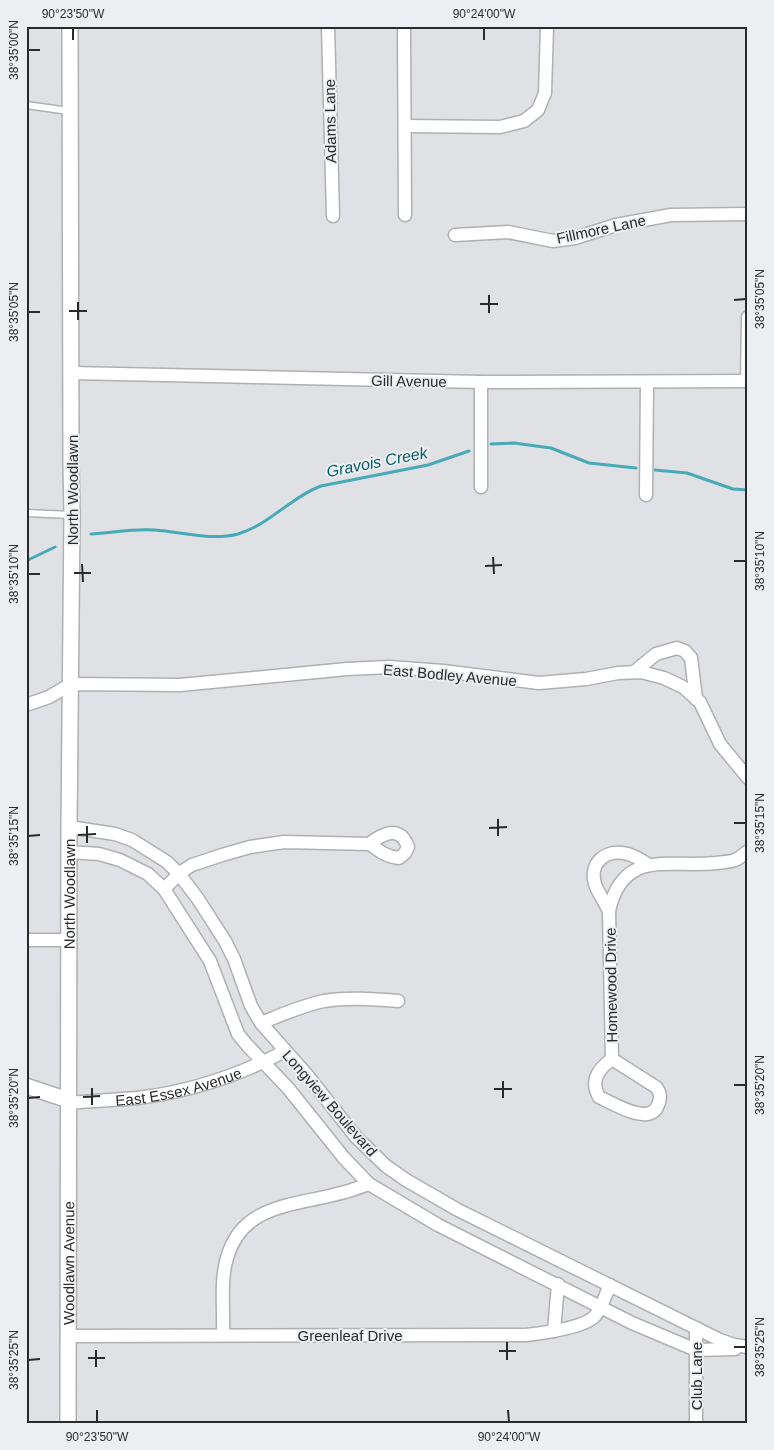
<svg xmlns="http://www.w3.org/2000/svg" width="774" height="1450" font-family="Helvetica,sans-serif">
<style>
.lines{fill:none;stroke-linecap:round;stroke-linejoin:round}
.stream{stroke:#48a9b7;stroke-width:3}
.service-casing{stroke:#aeb0b2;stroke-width:9}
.minor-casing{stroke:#aeb0b2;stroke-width:15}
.tertiary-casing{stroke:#aeb0b2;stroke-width:18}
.service{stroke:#fff;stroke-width:6}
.minor{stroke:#fff;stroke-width:12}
.tertiary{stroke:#fff;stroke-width:15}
.ticks{fill:none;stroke:#292a2a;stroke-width:2}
.labels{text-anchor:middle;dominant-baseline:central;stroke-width:4;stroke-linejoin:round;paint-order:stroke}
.street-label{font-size:15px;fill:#292a2a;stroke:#eceff1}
.water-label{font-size:16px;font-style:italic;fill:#055c66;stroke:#eceff1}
.neatline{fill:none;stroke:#292a2a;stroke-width:2}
.ticks-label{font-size:12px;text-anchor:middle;fill:#292a2a}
</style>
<rect width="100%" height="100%" fill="#dfe1e4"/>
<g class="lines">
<path class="stream" d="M 491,444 L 514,443 L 551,448 L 589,463 L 636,468
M 655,470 L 687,473 L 733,489 L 748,490
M 91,534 C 111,533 135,528 155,530 C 182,532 211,541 238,534 C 269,525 291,497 321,486 L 428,465 L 469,451
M 26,561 L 55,547"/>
<defs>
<path id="service" d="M 26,105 L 69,111
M 26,513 L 71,515"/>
<g id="minor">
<path d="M 328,26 L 333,216"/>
<path d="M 404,26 L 405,215"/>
<path d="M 405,126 L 500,127 L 524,121 L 538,110 L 545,93 L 547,26"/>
<path d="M 455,235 L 508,232 L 553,241 L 575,238 L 616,225 L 671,215 L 748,214"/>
<path d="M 72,373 L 481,382 L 748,381"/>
<path d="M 747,381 L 748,317"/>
<path d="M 481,487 L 481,382"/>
<path d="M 646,495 L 647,382"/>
<path d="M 634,672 L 656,654 L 677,648 L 685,651 L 691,658 L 696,699"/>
<path d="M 26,705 L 49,697 L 71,684 L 180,685 L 347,669 L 389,667 L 443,671 L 539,683 L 586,679 L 618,673 L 641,672 L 664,678 L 683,687 L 700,702 L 720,744 L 748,778"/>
<path d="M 69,827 L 115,834 L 132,840 L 167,862 L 179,874 L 198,899 L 225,941 L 234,959 L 251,1006 L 261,1023 L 307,1075 L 356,1137 L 386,1166 L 406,1180 L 458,1210 L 720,1340 L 734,1345 L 748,1347"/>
<path d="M 69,852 L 99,854 L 120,860 L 148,874 L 164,889 L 210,961 L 238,1034 L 247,1045 L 288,1088 L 344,1158 L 369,1184 L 438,1225 L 632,1323 L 696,1350 L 735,1349"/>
<path d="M 164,889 L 181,872 L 192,865 L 222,855 L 250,847 L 284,842 L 370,844 C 374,839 379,837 384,835 C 396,830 404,835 408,847 L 405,853 L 399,858 C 387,857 379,851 370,844"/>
<path d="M 609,911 C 605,903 600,895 596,887 C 587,863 606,848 628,854 C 635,856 643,861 649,865"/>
<path d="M 26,940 L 69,940"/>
<path d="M 261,1023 C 281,1015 303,1005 324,1001 C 348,997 373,999 398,1001"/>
<path d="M 612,1059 L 609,911 C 623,848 669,868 716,863 C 722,862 730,862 735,860 C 740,858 744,854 748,851"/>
<path d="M 612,1059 L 656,1087 C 661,1093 661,1098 658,1105 C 650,1127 613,1103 599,1097 C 590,1081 598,1069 612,1059 Z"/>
<path id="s1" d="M 68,1103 C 91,1101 114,1100 137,1098 C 188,1092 240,1075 285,1051"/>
<path d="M 696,1328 L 696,1424"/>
<path d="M 554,1331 L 558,1284"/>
<path d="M 223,1335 C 224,1310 220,1281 227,1258 C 241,1208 286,1206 329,1196 C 343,1193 356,1189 369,1184"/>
<path d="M 67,1336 L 526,1335 C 543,1333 583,1328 594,1317 C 602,1309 605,1295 610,1285"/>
</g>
<g id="tertiary">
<path d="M 26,1086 L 68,1100"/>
<path id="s2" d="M 68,1424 L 69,827 L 72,515 L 71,463 L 70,26"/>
</g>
</defs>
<use href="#service" class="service-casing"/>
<use href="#minor" class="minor-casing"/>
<use href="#tertiary" class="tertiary-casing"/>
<use href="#service" class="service"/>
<use href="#minor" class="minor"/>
<use href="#tertiary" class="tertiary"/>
</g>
<path class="ticks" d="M 73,28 L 73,40M 484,28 L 484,40M 28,50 L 40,50M 489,295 L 489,313M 734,300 L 746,299M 78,302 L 78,320M 480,304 L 498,304M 69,311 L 87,311M 28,312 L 40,312M 493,557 L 494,574M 734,561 L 746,561M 82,564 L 83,582M 485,566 L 502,565M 74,573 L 91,573M 28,574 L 40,574M 498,819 L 498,836M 734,823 L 746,823M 87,826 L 87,843M 489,828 L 507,827M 78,835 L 96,834M 28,836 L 40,835M 503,1081 L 503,1098M 734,1085 L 746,1085M 92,1088 L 92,1105M 494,1089 L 512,1089M 83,1097 L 100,1096M 28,1098 L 40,1097M 507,1342 L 507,1360M 734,1347 L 746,1347M 96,1350 L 96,1367M 499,1351 L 516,1351M 88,1358 L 105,1358M 28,1360 L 40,1359M 97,1410 L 97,1422M 508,1410 L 509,1422"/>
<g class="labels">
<g class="street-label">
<text transform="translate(330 121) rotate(-91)">Adams Lane</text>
<text transform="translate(601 229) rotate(-12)">Fillmore Lane</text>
<text transform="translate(409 381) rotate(1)">Gill Avenue</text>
<text transform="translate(72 490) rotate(-90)">North Woodlawn</text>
<text transform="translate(450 675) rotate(5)">East Bodley Avenue</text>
<text stroke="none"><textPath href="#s2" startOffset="530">North Woodlawn</textPath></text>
<text transform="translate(611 985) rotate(-91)">Homewood Drive</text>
<text stroke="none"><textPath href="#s1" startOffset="112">East Essex Avenue</textPath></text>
<text transform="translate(330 1103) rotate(49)">Longview Boulevard</text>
<text stroke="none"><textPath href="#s2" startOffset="161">Woodlawn Avenue</textPath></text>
<text x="350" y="1335">Greenleaf Drive</text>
<text transform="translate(696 1376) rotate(-90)">Club Lane</text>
</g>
<g class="water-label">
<text transform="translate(377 462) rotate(-11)">Gravois Creek</text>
</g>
</g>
<rect width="774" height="1450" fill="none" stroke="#eceff1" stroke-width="55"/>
<rect x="28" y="28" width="718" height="1394" class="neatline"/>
<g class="ticks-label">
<text x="73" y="18">90°23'50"W</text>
<text x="484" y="18">90°24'00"W</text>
<text transform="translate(14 50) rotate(-90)" y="4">38°35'00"N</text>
<text transform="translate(760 299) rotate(-90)" y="4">38°35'05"N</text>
<text transform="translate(14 312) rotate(-90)" y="4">38°35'05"N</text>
<text transform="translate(760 561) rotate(-90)" y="4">38°35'10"N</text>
<text transform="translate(14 574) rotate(-90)" y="4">38°35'10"N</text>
<text transform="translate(760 823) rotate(-90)" y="4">38°35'15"N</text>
<text transform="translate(14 836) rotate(-90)" y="4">38°35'15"N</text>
<text transform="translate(760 1085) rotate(-90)" y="4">38°35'20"N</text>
<text transform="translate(14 1098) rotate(-90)" y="4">38°35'20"N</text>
<text transform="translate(760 1347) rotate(-90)" y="4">38°35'25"N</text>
<text transform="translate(14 1360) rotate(-90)" y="4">38°35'25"N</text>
<text x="97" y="1441">90°23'50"W</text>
<text x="509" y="1441">90°24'00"W</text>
</g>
</svg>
